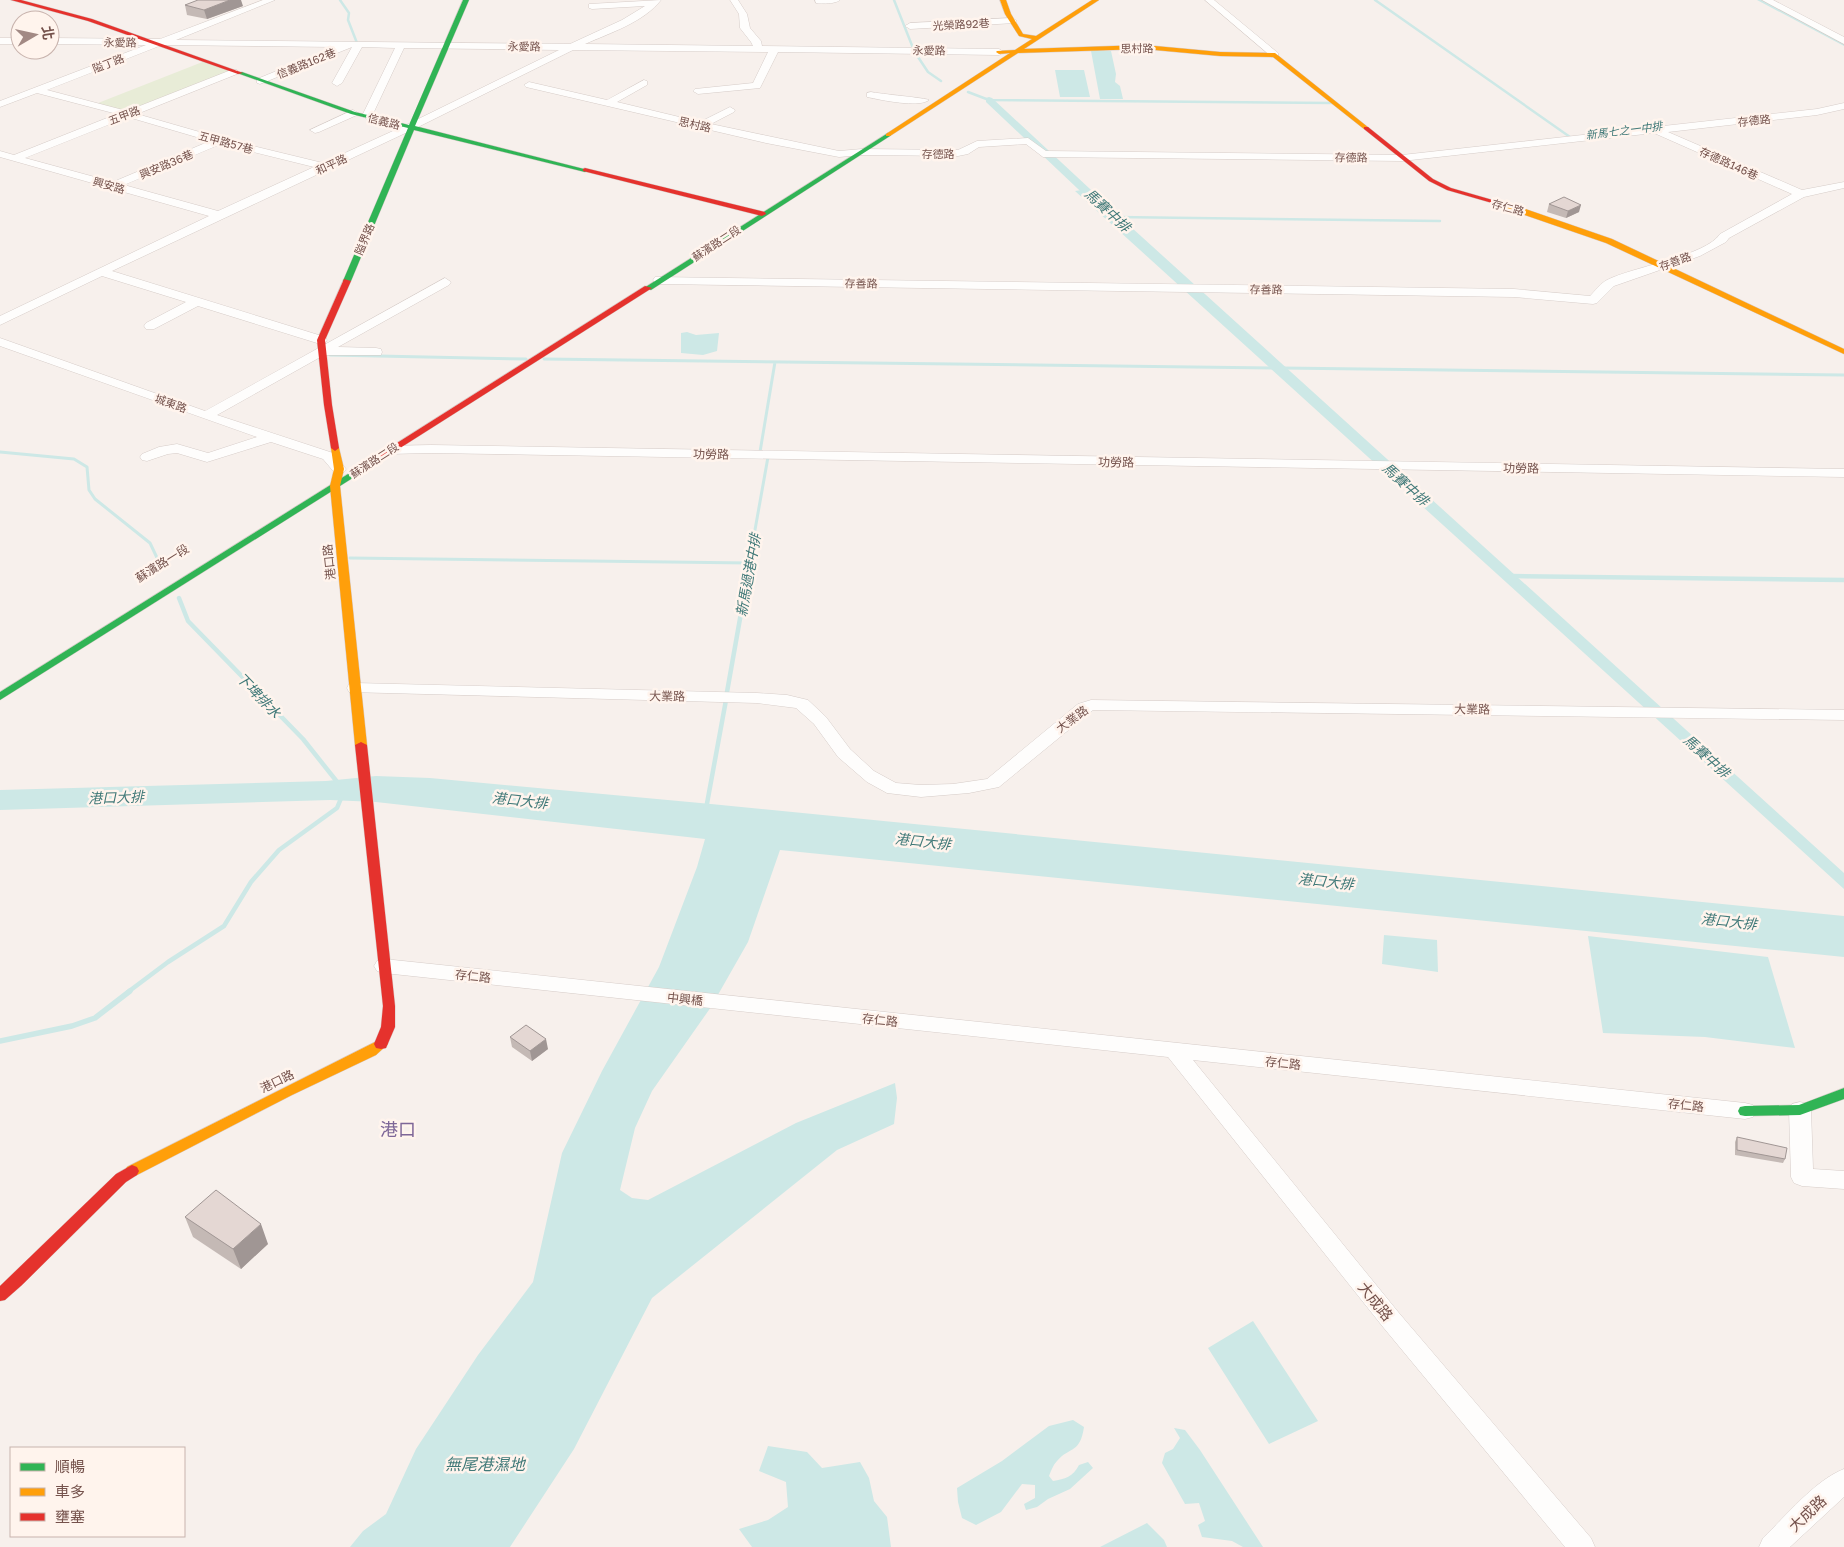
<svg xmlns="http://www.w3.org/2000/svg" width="1844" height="1547" font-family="'Golos Text','Noto Sans TC',sans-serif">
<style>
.green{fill:#e8ecd7}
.water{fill:#cde8e6}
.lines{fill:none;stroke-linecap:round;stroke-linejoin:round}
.stream-far3{stroke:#cde8e6;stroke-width:2.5}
.stream-far2{stroke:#cde8e6;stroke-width:3}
.stream-far1{stroke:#cde8e6;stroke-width:4.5}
.stream{stroke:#cde8e6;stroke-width:5.5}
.canal{fill:#cde8e6;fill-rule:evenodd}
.street-casing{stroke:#d6ccc8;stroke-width:1}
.fast-casing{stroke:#d8ccc9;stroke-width:1}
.slow-casing{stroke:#d8ccc9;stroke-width:1}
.jam-casing{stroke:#d8ccc9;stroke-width:1}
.street{fill:#fefdfc;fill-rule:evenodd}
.fast{fill:#30b455;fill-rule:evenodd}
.slow{fill:#ff9f0a;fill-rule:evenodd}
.jam{fill:#e5322d;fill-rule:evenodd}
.wall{fill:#c4b9b5}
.shaded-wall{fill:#a09694}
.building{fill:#e4d7d3;stroke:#a09694}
.labels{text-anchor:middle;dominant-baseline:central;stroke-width:5;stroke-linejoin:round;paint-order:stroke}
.far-street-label{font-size:11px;fill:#75524c;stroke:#fff4ed}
.far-water-label{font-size:11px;font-style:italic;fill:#407978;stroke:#fff4ed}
.street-label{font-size:12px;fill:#75524c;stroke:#fff4ed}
.water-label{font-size:14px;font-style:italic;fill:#407978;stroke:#fff4ed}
.near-street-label{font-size:15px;fill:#75524c;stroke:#fff4ed}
.near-water-label{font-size:16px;font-style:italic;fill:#407978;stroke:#fff4ed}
.near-quarter-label{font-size:18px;fill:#7e6798;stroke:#fff4ed}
</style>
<rect width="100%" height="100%" fill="#f7f0ec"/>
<path class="green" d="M 205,61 L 234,72 L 128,114 L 93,105 Z"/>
<path class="water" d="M 1091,51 L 1111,51 L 1116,74 L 1115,82 L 1120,86 L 1123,99 L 1100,99 Z
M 1055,70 L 1084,70 L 1090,97 L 1060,97 Z
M 1089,189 L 1844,873 L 1844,889 L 1075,191 Z
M 687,332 L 696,335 L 719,333 L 717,351 L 703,355 L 681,353 L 681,333 Z
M 376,776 L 430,778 L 711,804 L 1844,916 L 1844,957 L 780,850 L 748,942 L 711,1007 L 652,1091 L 635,1128 L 620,1190 L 632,1198 L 648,1200 L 796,1123 L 895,1083 L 897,1098 L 894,1124 L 837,1150 L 652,1298 L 574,1449 L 510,1547 L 350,1547 L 363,1531 L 386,1514 L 416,1449 L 478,1355 L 533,1282 L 562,1153 L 602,1071 L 659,967 L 697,867 L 705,839 L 376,802 L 330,800 L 0,810 L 0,790 L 326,781 Z
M 1384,935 L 1437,940 L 1438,972 L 1382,964 Z
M 1588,936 L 1768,957 L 1795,1048 L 1705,1037 L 1603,1033 Z
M 1253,1321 L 1318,1421 L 1269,1444 L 1208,1348 Z
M 1073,1420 L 1084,1427 C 1080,1454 1070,1446 1057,1461 C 1053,1465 1051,1471 1049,1476 L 1053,1481 C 1065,1479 1073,1477 1079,1465 L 1088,1462 L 1093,1468 L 1070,1489 L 1048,1499 L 1037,1507 L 1026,1510 L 1024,1504 L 1035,1498 L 1035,1485 L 1022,1484 L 1001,1512 L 976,1525 L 962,1518 L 958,1502 L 957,1488 L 1002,1461 L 1049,1426 Z
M 1174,1428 L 1185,1430 L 1200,1450 L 1263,1547 L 1243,1547 L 1232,1541 L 1202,1537 L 1198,1525 L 1205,1521 L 1199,1503 L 1185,1504 L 1162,1463 L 1165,1453 L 1173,1449 L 1180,1438 Z
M 768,1446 L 807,1452 L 822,1468 L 860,1462 L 869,1478 L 874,1501 L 887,1517 L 891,1547 L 752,1547 L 739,1529 L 768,1520 L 788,1507 L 786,1482 L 759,1471 Z
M 1147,1523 L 1164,1540 L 1167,1547 L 1100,1547 Z"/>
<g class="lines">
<path class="stream-far3" d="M 340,0 L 349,13 L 348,20 L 357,43
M 894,0 L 913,48
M 1375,0 L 1570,137
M 914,51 L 928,72 L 941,81
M 968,92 L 989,100 L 1332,103
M 1116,217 L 1440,221"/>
<path class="stream-far2" d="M 330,355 L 526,359
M 544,359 L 1274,368
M 1282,368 L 1844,375
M 0,452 L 74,459 L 87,467 L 89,490 L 95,499 L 150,543 L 159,562
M 760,452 L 775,362
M 350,558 L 749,563
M 748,569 L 768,457"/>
<path class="stream-far1" d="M 1512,576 L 1844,580
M 179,598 L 188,621 L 303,739 L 338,783
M 727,692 L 749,568
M 706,809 L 726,700
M 128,992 L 168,962 L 224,926 L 251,882 L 279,850 L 337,808 L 342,796"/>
<path class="stream" d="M 0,1041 L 72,1026 L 95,1018 L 130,991"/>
<path class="canal" d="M 1757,0 L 1767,0 L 1844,40 L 1844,46 Z
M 989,97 L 992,98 L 1104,202 L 1105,204 L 1104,206 L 1096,206 L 986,102 L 986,98 Z"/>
<defs>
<path id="street" d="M 263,0 L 275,0 L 176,40 L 570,44 L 622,20 L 645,6 L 592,9 L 589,8 L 589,4 L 661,0 C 644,22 610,33 585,44 L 753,46 L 751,42 L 740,28 L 739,14 L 730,0 L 738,0 L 747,14 L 750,28 L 761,41 L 762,46 L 999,49 L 1004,52 L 999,55 L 778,52 L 760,88 L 698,94 L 693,91 L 695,89 L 753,83 L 768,52 L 573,50 L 414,129 L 112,271 L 325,337 L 327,340 L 325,343 L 317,343 L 198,306 L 154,329 L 146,329 L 144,326 L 146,323 L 186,302 L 102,276 L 0,325 L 0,316 L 209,216 L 0,157 L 0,151 L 14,155 L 117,114 L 37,93 L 0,107 L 0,101 L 146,45 L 50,44 L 50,38 L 160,39 ZM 162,45 L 335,47 L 257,79 L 257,83 L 260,84 L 352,47 L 332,83 L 337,86 L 342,83 L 362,47 L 395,48 L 362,116 L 367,119 L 372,116 L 404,48 L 559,50 L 406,125 L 323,163 L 224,139 L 137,114 L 237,74 L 237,70 L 231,70 L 127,111 L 47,90 ZM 128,117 L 210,141 L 113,182 L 25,158 ZM 221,144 L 314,167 L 218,211 L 124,185 Z
M 815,0 L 840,0 C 835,4 823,4 816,3 Z
M 1205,0 L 1214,0 L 1278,53 L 1278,57 L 1272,57 Z
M 1762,0 L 1773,0 L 1844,37 L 1844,44 Z
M 1012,18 L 1017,21 L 1015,23 L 910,29 L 905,26 L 910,23 Z
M 0,38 L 20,38 L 20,44 L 0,44 Z
M 644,80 L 647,81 L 647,85 L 617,102 L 700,122 L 730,107 L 735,110 L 734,112 L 711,124 L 839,151 L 862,149 L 958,150 L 977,141 L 1028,138 L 1046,151 L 1402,155 L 1817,109 L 1844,103 L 1844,109 L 1817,115 L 1668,132 L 1802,190 L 1844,182 L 1844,188 L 1804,197 L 1729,238 L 1726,242 L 1700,256 L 1614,286 L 1597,303 L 1593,304 L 1514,297 L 659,284 L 655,283 L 653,280 L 655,277 L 1514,289 L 1590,296 C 1595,291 1601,283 1607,280 C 1632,267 1706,256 1720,234 L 1792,194 L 1654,133 L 1402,161 L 1043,157 L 1026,144 L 979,147 L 968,154 L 958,156 L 862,155 L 839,157 L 766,143 L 526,87 L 524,85 L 529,82 L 607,100 Z
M 871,92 C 880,94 926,98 929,100 C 919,108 881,100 867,97 L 867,93 Z
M 353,110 L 358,113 L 357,115 L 319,132 L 315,133 L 310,130 Z
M 445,278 L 451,282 L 449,285 L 338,347 L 376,348 L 381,349 L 382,352 L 381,355 L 324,355 L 217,415 L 333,453 L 346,469 L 344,472 L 334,472 L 323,459 L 271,442 L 207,462 L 177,453 L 168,454 L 147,461 L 142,460 L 140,457 L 142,454 L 159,447 L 177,444 L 208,453 L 257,437 L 0,346 L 0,338 L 205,411 Z
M 431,445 L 1844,469 L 1844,477 L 431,453 L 388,454 L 381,450 L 388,446 Z
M 355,683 L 757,693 L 787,695 L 808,700 L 826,717 L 850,749 L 874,771 L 896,783 L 921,785 L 953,784 L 987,779 L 1078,704 L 1091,700 L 1844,710 L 1844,720 L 1093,710 L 999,787 L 969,793 L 921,797 L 887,793 L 867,782 L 838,757 L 814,724 L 796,708 L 757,703 L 349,692 L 347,688 L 349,684 Z
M 384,959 L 1745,1103 L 1753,1105 L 1756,1111 L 1753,1117 L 1745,1119 L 1193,1060 L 1399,1313 L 1591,1538 L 1595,1547 L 1565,1547 L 1383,1327 L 1168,1057 L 384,973 L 377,971 L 374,966 L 377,961 Z
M 1800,1102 L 1808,1104 L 1811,1110 L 1813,1169 L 1844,1171 L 1844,1189 L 1802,1186 L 1794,1183 L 1791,1177 L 1789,1110 L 1792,1104 Z
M 1844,1469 L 1844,1497 L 1790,1547 L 1759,1547 L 1763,1538 C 1786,1516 1815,1480 1844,1469 Z"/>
<path id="fast" d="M 463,0 L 469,0 L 415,126 L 588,170 L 585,172 L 414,130 L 351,281 L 344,283 L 343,281 L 408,128 L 351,114 L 237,73 L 242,72 L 355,112 L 409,125 Z
M 888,133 L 891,135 L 890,136 L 651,290 L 644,288 Z
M 364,464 L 369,467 L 367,469 L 0,700 L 0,692 Z
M 1844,1088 L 1844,1099 L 1800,1115 L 1745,1116 L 1740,1115 L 1738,1111 L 1740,1107 L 1745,1106 L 1799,1105 Z"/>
<path id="slow" d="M 1000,0 L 1006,0 L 1011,14 L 1023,34 L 1036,36 L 1092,0 L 1099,0 L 1024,49 L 1144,45 L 1220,52 L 1275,53 L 1369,128 L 1364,129 L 1273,57 L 1220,56 L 1144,49 L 1018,53 L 890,136 L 886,136 L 886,134 L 1010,53 L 999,54 L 996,52 L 997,51 L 1015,50 L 1032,39 L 1019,36 L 1005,14 Z
M 1496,201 L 1502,201 L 1612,239 L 1844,349 L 1844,354 L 1606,243 L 1496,205 Z
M 335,445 L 339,448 L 344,469 L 340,486 L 367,745 L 361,748 L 355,745 L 330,486 L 334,469 L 331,448 Z
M 381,1039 L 386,1040 L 388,1044 L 376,1055 L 292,1095 L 137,1175 L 132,1177 L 127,1175 L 125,1171 L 127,1167 Z"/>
<path id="jam" d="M 11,0 L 21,0 L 92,19 L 243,73 L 238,74 L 88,21 Z
M 1364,127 L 1368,127 L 1433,179 L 1451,188 L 1503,203 L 1499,205 L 1447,190 L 1429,181 L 1364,129 Z
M 585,168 L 765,212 L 766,214 L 762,216 L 583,171 L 583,169 Z
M 344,279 L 351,281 L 325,340 L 332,405 L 339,448 L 335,451 L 331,448 L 324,405 L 317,340 Z
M 645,286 L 652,288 L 367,469 L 361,469 L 359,467 Z
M 361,742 L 367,745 L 395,1006 L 395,1027 L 386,1048 L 381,1049 L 376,1048 L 374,1044 L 381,1027 L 383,1006 L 355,745 Z
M 132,1165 L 137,1167 L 139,1171 L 137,1175 L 126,1182 L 22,1285 L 5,1300 L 0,1301 L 0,1286 L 116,1174 Z"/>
</defs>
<use href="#street" class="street-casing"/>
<use href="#fast" class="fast-casing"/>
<use href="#slow" class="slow-casing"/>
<use href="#jam" class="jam-casing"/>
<use href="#street" class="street"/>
<use href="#fast" class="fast"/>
<use href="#slow" class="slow"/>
<use href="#jam" class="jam"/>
</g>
<path class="wall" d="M 185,5 L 243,6 L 207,19 L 187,15 Z
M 1549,204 L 1579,212 L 1566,218 L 1547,212 Z
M 510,1037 L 548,1049 L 532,1061 L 512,1047 Z
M 1737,1137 L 1785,1159 L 1783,1163 L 1735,1155 L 1735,1142 Z
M 185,1217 L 268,1244 L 241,1269 L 193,1237 Z"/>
<path class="shaded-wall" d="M 230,0 L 241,0 L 243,6 L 207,19 L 204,10 Z
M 1581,205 L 1579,212 L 1566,218 L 1568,211 Z
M 546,1039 L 548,1049 L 532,1061 L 530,1051 Z
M 261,1224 L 268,1244 L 241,1269 L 233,1249 Z"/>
<path class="building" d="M 198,0 L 230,0 L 204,10 L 185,5 Z
M 1564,197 L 1581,205 L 1568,211 L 1549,204 Z
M 526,1025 L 546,1039 L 530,1051 L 510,1037 Z
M 1737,1137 L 1787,1148 L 1785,1159 L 1737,1150 Z
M 216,1190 L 261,1224 L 233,1249 L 185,1217 Z"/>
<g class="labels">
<g class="far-street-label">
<text transform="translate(961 24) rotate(-3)">光榮路92巷</text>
<text transform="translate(120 42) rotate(1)">永愛路</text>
<text transform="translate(524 46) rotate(1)">永愛路</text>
<text transform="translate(1137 48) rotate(-1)">思村路</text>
<text transform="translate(929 50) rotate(1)">永愛路</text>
<text transform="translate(108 63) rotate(-21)">隘丁路</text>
<text transform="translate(306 63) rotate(-22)">信義路162巷</text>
<text transform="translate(124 115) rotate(-21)">五甲路</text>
<text transform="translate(1754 120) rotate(-6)">存德路</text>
<text transform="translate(384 121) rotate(14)">信義路</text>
<text transform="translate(695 124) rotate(13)">思村路</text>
<text transform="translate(226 142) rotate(15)">五甲路57巷</text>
<text x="938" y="153">存德路</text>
<text transform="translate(1351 157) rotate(1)">存德路</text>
<text transform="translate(1729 163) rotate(24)">存德路146巷</text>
<text transform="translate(166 164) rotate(-23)">興安路36巷</text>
<text transform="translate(331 164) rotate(-25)">和平路</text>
<text transform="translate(109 185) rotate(16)">興安路</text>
<text transform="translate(1508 207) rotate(15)">存仁路</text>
<text transform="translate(364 239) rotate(-67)">隘界路</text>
<text transform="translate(716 243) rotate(-33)">蘇濱路二段</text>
<text transform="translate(1675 261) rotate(-20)">存善路</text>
<text transform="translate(861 283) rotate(1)">存善路</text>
<text transform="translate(1266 289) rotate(1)">存善路</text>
<text transform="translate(171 403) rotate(20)">城東路</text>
<text transform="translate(374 460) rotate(-33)">蘇濱路二段</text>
</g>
<g class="far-water-label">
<text transform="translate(1624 130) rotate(-7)">新馬七之一中排</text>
</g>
<g class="street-label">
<text transform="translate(711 454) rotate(1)">功勞路</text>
<text transform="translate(1116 462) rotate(1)">功勞路</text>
<text transform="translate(1521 468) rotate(1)">功勞路</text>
<text transform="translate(329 562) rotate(-96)">港口路</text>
<text transform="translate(162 563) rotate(-32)">蘇濱路一段</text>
<text transform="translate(667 696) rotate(1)">大業路</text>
<text transform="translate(1472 709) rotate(1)">大業路</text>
<text transform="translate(1072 719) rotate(-36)">大業路</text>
<text transform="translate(473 976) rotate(6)">存仁路</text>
<text transform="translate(685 999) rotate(6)">中興橋</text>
<text transform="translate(880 1020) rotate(6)">存仁路</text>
<text transform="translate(1283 1063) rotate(6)">存仁路</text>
<text transform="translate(277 1081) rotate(-26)">港口路</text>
<text transform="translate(1686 1105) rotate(6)">存仁路</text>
</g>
<g class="water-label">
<text transform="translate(1108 210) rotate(43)">馬賽中排</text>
<text transform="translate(1406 484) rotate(42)">馬賽中排</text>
<text transform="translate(748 575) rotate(-80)">新馬過港中排</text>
<text transform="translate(259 695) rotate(46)">下埤排水</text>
<text transform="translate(1707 756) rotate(42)">馬賽中排</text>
<text transform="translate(116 797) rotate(-2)">港口大排</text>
<text transform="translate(520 800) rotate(6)">港口大排</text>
<text transform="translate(923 841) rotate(6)">港口大排</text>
<text transform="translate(1326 881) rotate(6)">港口大排</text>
<text transform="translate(1729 921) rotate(6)">港口大排</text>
</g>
<g class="near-street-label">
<text transform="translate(1376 1301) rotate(51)">大成路</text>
<text transform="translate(1807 1513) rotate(-43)">大成路</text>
</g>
<g class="near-water-label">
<text x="485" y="1464">無尾港濕地</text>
</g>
<g class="near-quarter-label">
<text x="398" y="1129">港口</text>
</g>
</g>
<rect x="10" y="1447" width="175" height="90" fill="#fff4ed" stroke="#c8b3ad"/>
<rect x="20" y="1463" width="25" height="8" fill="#30b455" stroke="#c8b3ad"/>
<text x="55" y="1472" font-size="15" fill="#75524c">順暢</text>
<rect x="20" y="1488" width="25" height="8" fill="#ff9f0a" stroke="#c8b3ad"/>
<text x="55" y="1497" font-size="15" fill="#75524c">車多</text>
<rect x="20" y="1513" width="25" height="8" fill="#e5322d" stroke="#c8b3ad"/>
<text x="55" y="1522" font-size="15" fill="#75524c">壅塞</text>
<g transform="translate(35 35) rotate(81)"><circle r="24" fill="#fff4ed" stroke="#c8b3ad"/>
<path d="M0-4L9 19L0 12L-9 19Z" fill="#a28984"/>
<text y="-8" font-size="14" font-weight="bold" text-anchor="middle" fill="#75524c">北</text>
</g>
</svg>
